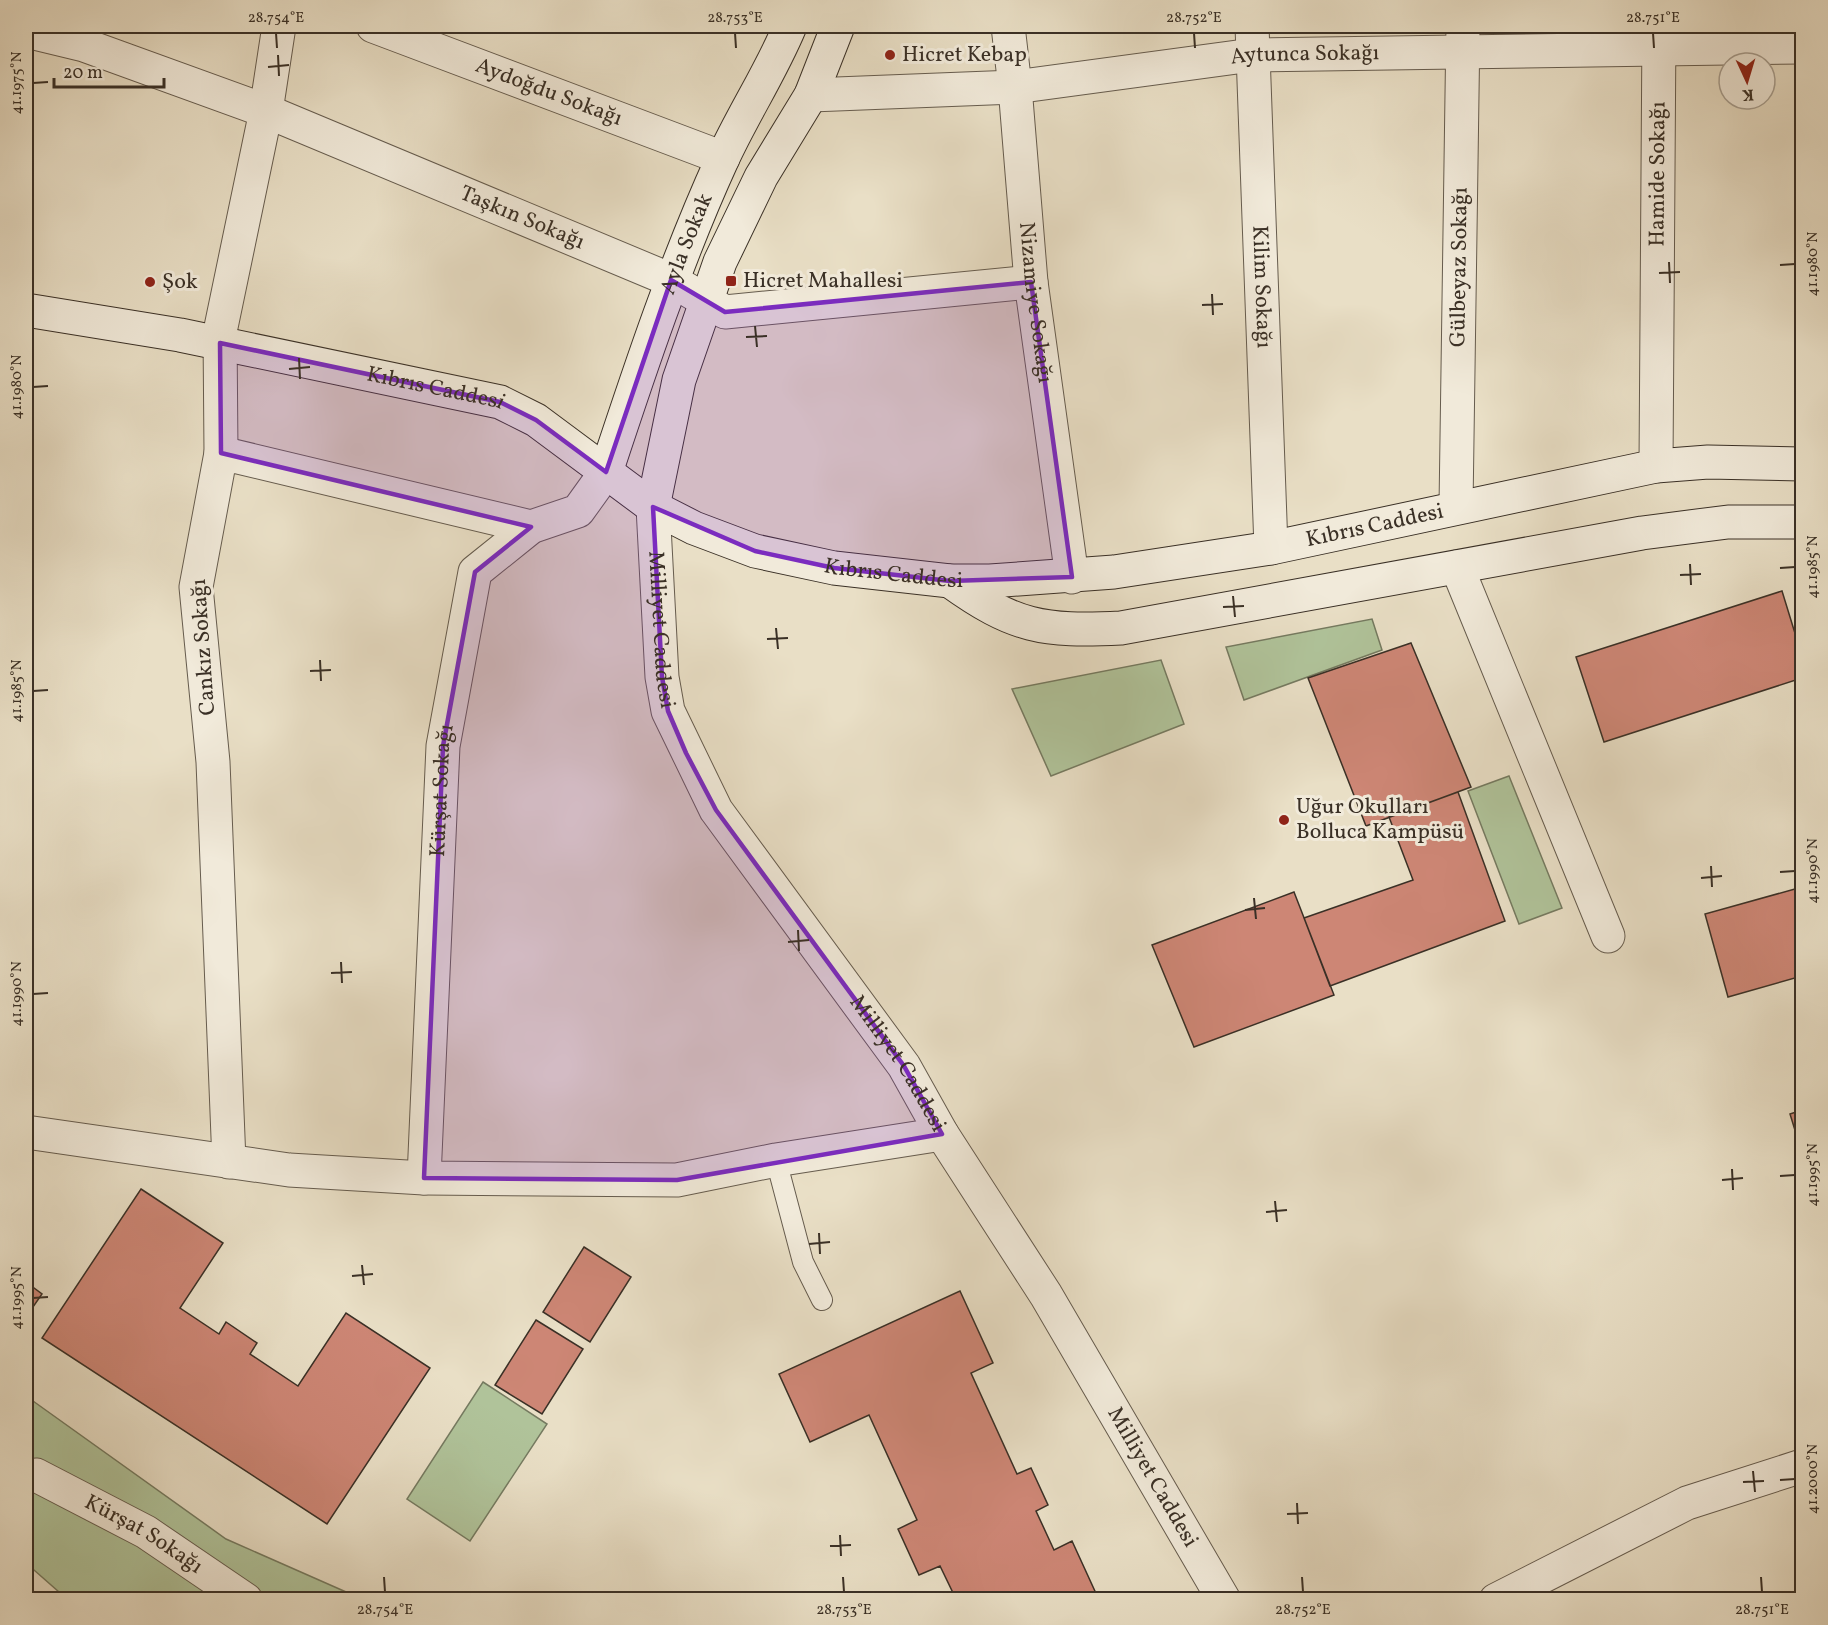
<svg xmlns="http://www.w3.org/2000/svg" width="1828" height="1625" font-family="Vollkorn,serif">
<style>
.green{fill:#b0c39a;stroke:#757a60;stroke-width:1.5}
.building{fill:#cd8675;stroke:#3a3026;stroke-width:1.5}
.lines{fill:none;stroke-linecap:round;stroke-linejoin:round}
.lane-casing{stroke:#665c4e;stroke-width:22}
.street-casing{stroke:#665c4e;stroke-width:35}
.secondary-casing{stroke:#3a3026;stroke-width:35}
.lane{stroke:#f1eada;stroke-width:20}
.street{stroke:#f1eada;stroke-width:33}
.secondary{stroke:#f1eada;stroke-width:33}
.marked{fill:#7b2cbf;fill-opacity:0.2;stroke:#7b2cbf;stroke-width:4.5;stroke-linejoin:round}
.ticks{fill:none;stroke:#3a3026;stroke-width:2}
.poi-dot{fill:#8f2418;stroke:#f1eada;stroke-width:2}
.labels{text-anchor:middle;dominant-baseline:central;stroke-width:6;stroke-linejoin:round;paint-order:stroke}
.poi-label{font-size:22px;fill:#3a3026;stroke:#f1eada;text-anchor:start}
.street-label{font-size:22px;fill:#3a3026;stroke:#f1eada}
.neatline{fill:none;stroke:#3a3026;stroke-width:2}
.ticks-label{font-size:15px;text-anchor:middle;fill:#3a3026}
</style>
<rect width="100%" height="100%" fill="#e9dfc6"/>
<filter id="stains"><feTurbulence type="fractalNoise" baseFrequency=".00333" numOctaves="4"/><feColorMatrix values="0 0 0 0 .2 0 0 0 0 .09 0 0 0 0 .02 0 0 0 .5 -.17"/></filter>
<radialGradient id="worn" r=".72"><stop offset=".6" stop-color="#630" stop-opacity="0"/><stop offset="1" stop-color="#630" stop-opacity=".3"/></radialGradient>
<path class="green" d="M 1372,619 L 1382,650 L 1244,700 L 1226,647 Z
M 1161,660 L 1184,724 L 1051,776 L 1012,689 Z
M 1509,776 L 1562,908 L 1519,924 L 1468,791 Z
M 483,1382 L 547,1424 L 470,1541 L 407,1499 Z
M 26,1396 L 226,1539 L 362,1599 L 67,1599 L 26,1563 Z"/>
<path class="building" d="M 1782,591 L 1802,656 L 1802,678 L 1604,742 L 1576,657 Z
M 1411,643 L 1471,787 L 1366,826 L 1308,678 Z
M 1458,792 L 1505,921 L 1330,986 L 1304,918 L 1413,880 L 1389,817 Z
M 1802,887 L 1802,976 L 1728,997 L 1705,914 Z
M 1294,892 L 1334,995 L 1194,1047 L 1152,945 Z
M 1802,1110 L 1802,1153 L 1790,1114 Z
M 141,1189 L 223,1243 L 180,1308 L 219,1334 L 226,1322 L 257,1343 L 250,1354 L 298,1386 L 346,1313 L 430,1368 L 327,1524 L 42,1338 Z
M 584,1247 L 631,1277 L 590,1342 L 543,1312 Z
M 26,1282 L 42,1294 L 26,1317 Z
M 960,1291 L 993,1363 L 971,1373 L 1017,1474 L 1031,1468 L 1048,1505 L 1036,1511 L 1054,1550 L 1072,1541 L 1099,1600 L 944,1600 L 954,1595 L 940,1566 L 919,1575 L 898,1529 L 917,1520 L 869,1415 L 810,1442 L 779,1374 Z
M 536,1320 L 583,1349 L 542,1414 L 495,1385 Z"/>
<g class="lines">
<defs>
<path id="lane" d="M 776,1160 L 803,1262 L 822,1300"/>
<g id="street">
<path id="s1" d="M 373,26 L 723,158"/>
<path id="s2" d="M 1008,26 L 1015,87 L 1031,282 L 1072,577"/>
<path id="s3" d="M 1252,26 L 1271,548"/>
<path id="s4" d="M 26,31 L 84,45 L 266,111 L 671,280 L 725,312 L 1031,282"/>
<path id="s5" d="M 811,95 L 1015,87 L 1252,55 L 1802,47"/>
<path d="M 221,453 L 220,332 L 266,111 L 279,26"/>
<path id="s6" d="M 1656,466 L 1659,26"/>
<path id="s7" d="M 653,507 L 662,677 L 668,711 L 716,810 L 904,1066 L 942,1134 L 1046,1295 L 1224,1600"/>
<path id="s8" d="M 1456,507 L 1463,26"/>
<path d="M 1457,567 L 1608,936"/>
<path d="M 26,1132 L 289,1170 L 424,1178 L 677,1180 L 776,1160 L 942,1134"/>
<path d="M 229,1162 L 213,762 L 196,587 L 221,453 L 531,527"/>
<path id="s9" d="M 424,1178 L 443,746 L 475,572 L 531,527 L 578,511 L 606,472"/>
<path id="s10" d="M 36,1475 L 146,1532 L 246,1600"/>
<path d="M 1496,1600 L 1687,1503 L 1802,1466"/>
</g>
<g id="secondary">
<path id="s11" d="M 26,310 L 180,335 L 500,402 L 536,420 L 653,507 L 694,528 L 755,551 L 834,568 L 950,581 L 990,581 L 1114,572 L 1271,548 L 1656,466 L 1708,462 L 1802,464"/>
<path id="s12" d="M 606,472 C 641,366 676,261 722,160 C 743,114 771,72 790,26"/>
<path d="M 653,507 L 679,380 L 720,262 L 761,177 L 811,95 L 838,26"/>
<path d="M 950,581 C 1014,627 1043,632 1121,628 L 1642,533 L 1728,522 L 1802,522"/>
</g>
</defs>
<use href="#lane" class="lane-casing"/>
<use href="#street" class="street-casing"/>
<use href="#secondary" class="secondary-casing"/>
<use href="#lane" class="lane"/>
<use href="#street" class="street"/>
<use href="#secondary" class="secondary"/>
</g>
<path class="marked" d="M 671,280 L 725,312 L 1031,282 L 1072,577 L 950,581 L 834,568 L 755,551 L 653,507 L 662,677 L 668,711 L 686,753 L 716,810 L 904,1066 L 942,1134 L 677,1180 L 424,1178 L 443,746 L 475,572 L 531,527 L 221,453 L 220,343 L 500,402 L 536,420 L 606,472 Z"/>
<path class="ticks" d="M 276,33 L 277,48M 735,33 L 736,48M 1194,33 L 1195,48M 1653,33 L 1654,48M 278,55 L 279,76M 268,67 L 289,65M 33,83 L 48,82M 1669,262 L 1670,283M 1780,265 L 1795,264M 1659,273 L 1680,272M 1212,294 L 1213,315M 1202,305 L 1223,304M 755,326 L 757,347M 746,337 L 767,336M 299,358 L 300,379M 289,369 L 310,367M 33,387 L 48,386M 1690,564 L 1691,585M 1780,568 L 1795,567M 1680,575 L 1701,574M 1233,596 L 1235,617M 1223,607 L 1244,606M 776,628 L 778,649M 767,639 L 788,638M 320,660 L 321,681M 310,671 L 331,670M 33,691 L 48,690M 1711,866 L 1712,887M 1780,872 L 1795,871M 1701,878 L 1722,876M 1254,898 L 1256,919M 1245,910 L 1265,908M 798,930 L 799,951M 788,942 L 809,940M 341,962 L 342,983M 331,973 L 352,972M 33,994 L 48,993M 1732,1169 L 1733,1190M 1780,1176 L 1795,1175M 1722,1180 L 1743,1178M 1275,1201 L 1277,1222M 1266,1212 L 1287,1210M 819,1233 L 820,1254M 809,1244 L 830,1242M 362,1265 L 364,1285M 352,1276 L 373,1274M 33,1298 L 48,1297M 1753,1471 L 1755,1492M 1780,1480 L 1795,1479M 1743,1482 L 1764,1481M 1297,1503 L 1298,1524M 1287,1514 L 1308,1513M 840,1535 L 841,1556M 830,1546 L 851,1545M 384,1577 L 385,1592M 843,1577 L 844,1592M 1302,1577 L 1303,1592M 1761,1577 L 1762,1592"/>
<g class="poi-dot">
<circle cx="890" cy="55" r="6"/>
<rect x="725" y="275" width="12" height="12" rx="3"/>
<circle cx="150" cy="282" r="6"/>
<circle cx="1284" cy="820" r="6"/>
</g>
<g class="labels">
<g class="poi-label">
<text x="902" y="55">Hicret Kebap</text>
<text x="743" y="281">Hicret Mahallesi</text>
<text x="162" y="282">Şok</text>
<text x="1296" y="807">Uğur Okulları<tspan x="1296" dy="25">Bolluca Kampüsü</tspan></text>
</g>
<g class="street-label">
<text stroke="none"><textPath href="#s5" startOffset="496">Aytunca Sokağı</textPath></text>
<text stroke="none"><textPath href="#s1" startOffset="188">Aydoğdu Sokağı</textPath></text>
<text stroke="none"><textPath href="#s6" startOffset="292">Hamide Sokağı</textPath></text>
<text stroke="none"><textPath href="#s4" startOffset="531">Taşkın Sokağı</textPath></text>
<text stroke="none"><textPath href="#s12" startOffset="242">Ayla Sokak</textPath></text>
<text stroke="none"><textPath href="#s8" startOffset="240">Gülbeyaz Sokağı</textPath></text>
<text stroke="none"><textPath href="#s3" startOffset="261">Kilim Sokağı</textPath></text>
<text stroke="none"><textPath href="#s2" startOffset="278">Nizamiye Sokağı</textPath></text>
<text stroke="none"><textPath href="#s11" startOffset="417">Kıbrıs Caddesi</textPath></text>
<text stroke="none"><textPath href="#s11" startOffset="1407">Kıbrıs Caddesi</textPath></text>
<text stroke="none"><textPath href="#s11" startOffset="921">Kıbrıs Caddesi</textPath></text>
<text stroke="none"><textPath href="#s7" startOffset="123">Milliyet Caddesi</textPath></text>
<text transform="translate(204 647) rotate(-94)">Cankız Sokağı</text>
<text stroke="none"><textPath href="#s9" startOffset="388">Kürşat Sokağı</textPath></text>
<text stroke="none"><textPath href="#s7" startOffset="627">Milliyet Caddesi</textPath></text>
<text stroke="none"><textPath href="#s7" startOffset="1113">Milliyet Caddesi</textPath></text>
<text stroke="none"><textPath href="#s10" startOffset="123">Kürşat Sokağı</textPath></text>
</g>
</g>
<rect width="1828" height="1625" fill="none" stroke="#e9dfc6" stroke-width="66"/>
<g transform="translate(1747 81) rotate(176)"><circle r="28" fill="#f1eada" stroke="#a8a092" stroke-width="1.5"/>
<path d="M0-4.5L10 22L0 15L-10 22Z" fill="#8f2418"/>
<text y="-9" font-size="16" font-weight="bold" text-anchor="middle" fill="#3a3026">K</text>
</g>
<path d="M54 78v9h110v-9" fill="none" stroke="#3a3026" stroke-width="3"/>
<text x="63" y="78" font-size="18" fill="#3a3026" stroke="#f1eada" stroke-width="4.5" paint-order="stroke">20 m</text>
<rect x="33" y="33" width="1762" height="1559" class="neatline"/>
<g class="ticks-label">
<text x="276" y="22">28.754°E</text>
<text x="735" y="22">28.753°E</text>
<text x="1194" y="22">28.752°E</text>
<text x="1653" y="22">28.751°E</text>
<text transform="translate(16 83) rotate(-90)" y="5">41.1975°N</text>
<text transform="translate(1812 264) rotate(-90)" y="5">41.1980°N</text>
<text transform="translate(16 387) rotate(-90)" y="5">41.1980°N</text>
<text transform="translate(1812 567) rotate(-90)" y="5">41.1985°N</text>
<text transform="translate(16 691) rotate(-90)" y="5">41.1985°N</text>
<text transform="translate(1812 871) rotate(-90)" y="5">41.1990°N</text>
<text transform="translate(16 994) rotate(-90)" y="5">41.1990°N</text>
<text transform="translate(1812 1175) rotate(-90)" y="5">41.1995°N</text>
<text transform="translate(16 1298) rotate(-90)" y="5">41.1995°N</text>
<text transform="translate(1812 1479) rotate(-90)" y="5">41.2000°N</text>
<text x="385" y="1614">28.754°E</text>
<text x="844" y="1614">28.753°E</text>
<text x="1303" y="1614">28.752°E</text>
<text x="1762" y="1614">28.751°E</text>
</g>
<rect width="100%" height="100%" filter="url(#stains)"/>
<rect width="100%" height="100%" fill="url(#worn)"/>
</svg>
